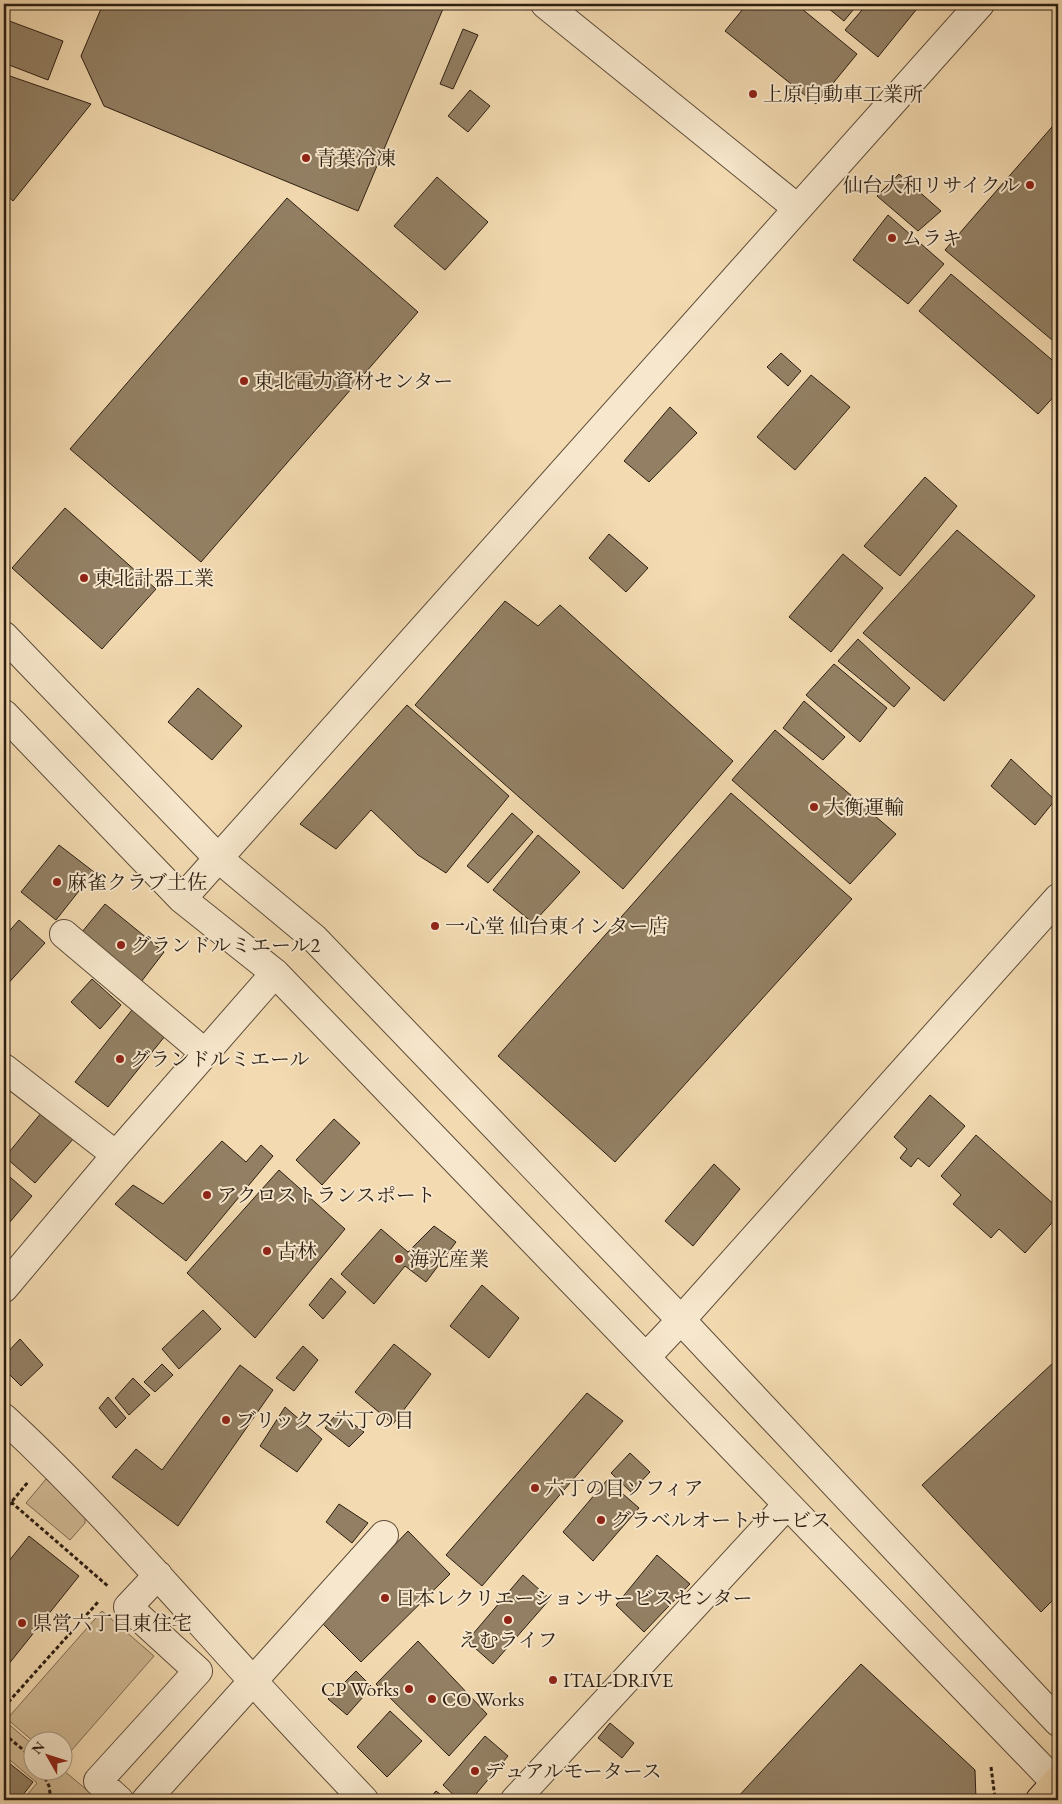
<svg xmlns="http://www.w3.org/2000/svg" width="1062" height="1804" font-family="'EB Garamond','Noto Serif JP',serif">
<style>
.green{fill:#d1ba95;stroke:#7e6c54}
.building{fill:#938064;stroke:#2c1e12}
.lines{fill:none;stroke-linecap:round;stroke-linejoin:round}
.minor-casing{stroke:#5e4d3a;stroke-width:30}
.major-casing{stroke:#2c1e12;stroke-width:30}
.path{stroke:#2c1e12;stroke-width:3;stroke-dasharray:4 2.5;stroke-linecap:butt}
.minor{stroke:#f7e7cc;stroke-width:28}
.major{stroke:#f3dab0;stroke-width:28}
.poi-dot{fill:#8f2418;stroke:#f7e7cc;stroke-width:2}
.labels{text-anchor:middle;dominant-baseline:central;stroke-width:4;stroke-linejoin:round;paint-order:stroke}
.poi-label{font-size:20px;fill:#2c1e12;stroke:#f7e7cc;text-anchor:start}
</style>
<rect width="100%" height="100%" fill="#f3dab0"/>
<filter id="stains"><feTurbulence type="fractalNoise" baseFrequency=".004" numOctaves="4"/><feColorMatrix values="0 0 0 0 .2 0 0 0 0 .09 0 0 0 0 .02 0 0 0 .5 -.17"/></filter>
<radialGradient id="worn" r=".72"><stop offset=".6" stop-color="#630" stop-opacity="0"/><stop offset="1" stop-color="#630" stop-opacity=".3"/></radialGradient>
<path class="green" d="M 46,1479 L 85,1512 L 85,1523 L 70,1540 L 26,1503 Z
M 102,1611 L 154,1656 L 63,1760 L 62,1742 L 33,1741 L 7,1719 Z
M 5,1721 L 32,1744 L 32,1772 L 62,1772 L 63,1770 L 99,1800 L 23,1800 L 37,1783 L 4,1755 L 4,1723 Z"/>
<path class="building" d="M 103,4 L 445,4 L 358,211 L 104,106 L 81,56 Z
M 747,4 L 796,4 L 857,54 L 816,104 L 725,31 Z
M 823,4 L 858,4 L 844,21 Z
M 867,4 L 908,4 L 916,10 L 878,57 L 845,30 Z
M 4,19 L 63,41 L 48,80 L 4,63 Z
M 463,29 L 478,35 L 453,89 L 440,84 Z
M 4,74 L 91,104 L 13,201 L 4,193 Z
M 470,90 L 490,106 L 468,132 L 448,116 Z
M 1058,120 L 1058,345 L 945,250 Z
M 899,174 L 941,211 L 918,231 L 877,196 Z
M 437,177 L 488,222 L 445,270 L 394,226 Z
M 287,198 L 418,312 L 201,562 L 70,449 Z
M 888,215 L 944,264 L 908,304 L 853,260 Z
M 951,274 L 1058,365 L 1058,392 L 1038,414 L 919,311 Z
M 781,353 L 801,371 L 788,386 L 767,367 Z
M 811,375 L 850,407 L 795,470 L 757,437 Z
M 670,407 L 697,433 L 649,482 L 624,461 Z
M 925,477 L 957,506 L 900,576 L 864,546 Z
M 65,508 L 156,589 L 102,649 L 12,568 Z
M 957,530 L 1035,596 L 944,701 L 863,633 Z
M 609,534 L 648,568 L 626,592 L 589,558 Z
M 843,554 L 883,588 L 831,652 L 789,617 Z
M 505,601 L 538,626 L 560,605 L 733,761 L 623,889 L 415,705 Z
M 858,639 L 910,688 L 894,707 L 838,661 Z
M 834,664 L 887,708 L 860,742 L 806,695 Z
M 198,688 L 242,726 L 212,760 L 168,722 Z
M 804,701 L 845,737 L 823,760 L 783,728 Z
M 407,705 L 509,796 L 446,873 L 418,855 L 371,810 L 336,849 L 300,824 Z
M 775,730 L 896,834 L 850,884 L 732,780 Z
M 1011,759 L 1055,800 L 1035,825 L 991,786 Z
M 731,793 L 852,899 L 615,1162 L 498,1056 Z
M 512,813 L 533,832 L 488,883 L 467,866 Z
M 538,835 L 580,872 L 533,923 L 493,890 Z
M 59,845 L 94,872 L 56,920 L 21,892 Z
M 105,904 L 164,952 L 138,986 L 77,938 Z
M 19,920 L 45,943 L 4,988 L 4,937 Z
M 92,979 L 121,1005 L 100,1029 L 71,1002 Z
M 132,1010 L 165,1036 L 108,1107 L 75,1082 Z
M 930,1095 L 965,1126 L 929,1167 L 918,1158 L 911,1167 L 900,1158 L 907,1149 L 894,1137 Z
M 42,1112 L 74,1138 L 35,1183 L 5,1157 Z
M 334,1119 L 360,1143 L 322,1185 L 296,1160 Z
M 976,1135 L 1058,1208 L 1058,1216 L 1025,1253 L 999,1229 L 991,1238 L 953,1204 L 961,1195 L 941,1176 Z
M 222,1141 L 246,1162 L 261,1145 L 273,1156 L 186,1261 L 115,1204 L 133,1185 L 163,1204 Z
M 714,1164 L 740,1189 L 693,1246 L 665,1221 Z
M 279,1170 L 345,1229 L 255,1338 L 187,1273 Z
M 4,1172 L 32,1196 L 4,1229 Z
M 434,1226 L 456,1242 L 426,1282 L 405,1266 L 374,1304 L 341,1274 L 381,1229 L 408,1252 Z
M 331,1278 L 346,1292 L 323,1319 L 309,1305 Z
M 482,1285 L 519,1318 L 489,1358 L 450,1326 Z
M 203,1310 L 221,1329 L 179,1369 L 162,1349 Z
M 20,1339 L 43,1365 L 21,1386 L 4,1369 L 4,1356 Z
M 394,1344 L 431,1374 L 393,1424 L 355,1392 Z
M 303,1346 L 318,1360 L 294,1391 L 276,1378 Z
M 1054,1362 L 1058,1367 L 1058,1595 L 1041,1612 L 922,1485 Z
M 162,1364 L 173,1375 L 155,1392 L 144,1382 Z
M 240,1365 L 273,1390 L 178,1526 L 112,1477 L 136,1449 L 162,1470 Z
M 133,1378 L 150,1395 L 129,1415 L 115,1398 Z
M 587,1393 L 623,1421 L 482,1586 L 446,1555 Z
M 108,1397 L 126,1418 L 116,1428 L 99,1408 Z
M 285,1407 L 322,1439 L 297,1472 L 260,1446 Z
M 338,1412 L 364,1432 L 349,1447 L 325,1428 Z
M 630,1453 L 650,1472 L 631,1492 L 611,1473 Z
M 607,1480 L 639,1508 L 593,1561 L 563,1532 Z
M 339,1504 L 368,1523 L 352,1543 L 326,1522 Z
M 408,1531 L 450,1574 L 361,1662 L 321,1622 Z
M 29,1536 L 79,1576 L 4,1670 L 4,1567 Z
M 657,1555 L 690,1584 L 644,1632 L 616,1605 Z
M 523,1575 L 550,1599 L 493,1664 L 467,1641 Z
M 418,1641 L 487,1714 L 449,1756 L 376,1684 Z
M 861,1664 L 975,1770 L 976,1800 L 735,1800 Z
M 356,1671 L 372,1687 L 347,1715 L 328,1699 Z
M 390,1711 L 422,1741 L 387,1777 L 357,1747 Z
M 610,1723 L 634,1743 L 622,1758 L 598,1738 Z
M 485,1736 L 508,1756 L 471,1800 L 459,1800 L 443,1785 Z
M 4,1759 L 33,1782 L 19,1800 L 4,1800 Z
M 436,1791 L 448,1800 L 428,1800 Z"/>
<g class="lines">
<defs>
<path id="minor" d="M 545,4 L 797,208
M 4,636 L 218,858 L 314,938 L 681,1320 L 1058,1722
M 4,714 L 182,899 L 275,973 L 1058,1785
M 182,899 L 980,4
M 64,934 L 205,1053
M 4,1068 L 116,1155
M 4,1288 L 116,1155 L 275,973
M 646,1357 L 681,1320 L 1058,898
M 4,1418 C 93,1500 172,1592 253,1681 C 290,1722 327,1761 364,1800
M 119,1800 L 98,1781 L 198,1671 L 128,1607 L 158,1575
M 146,1800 L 384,1535
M 515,1800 L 787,1505"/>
<path id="major" d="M 1040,1800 L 1058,1780"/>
</defs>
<use href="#minor" class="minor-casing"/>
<use href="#major" class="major-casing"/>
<path class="path" d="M 11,1502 L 109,1587
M 4,1511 L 28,1482
M 4,1707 L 99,1601
M 4,1734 L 32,1757
M 991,1767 L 995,1798 L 994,1800
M 42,1772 L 49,1786 L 51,1800"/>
<use href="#minor" class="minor"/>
<use href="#major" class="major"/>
</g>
<g class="poi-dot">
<circle cx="753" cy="94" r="5"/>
<circle cx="306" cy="158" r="5"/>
<circle cx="1030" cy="185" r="5"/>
<circle cx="892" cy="238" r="5"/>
<circle cx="244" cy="381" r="5"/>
<circle cx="84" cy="578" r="5"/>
<circle cx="814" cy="807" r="5"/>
<circle cx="57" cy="882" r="5"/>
<circle cx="435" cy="926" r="5"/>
<circle cx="121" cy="945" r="5"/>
<circle cx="120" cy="1059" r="5"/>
<circle cx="207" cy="1195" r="5"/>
<circle cx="267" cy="1251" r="5"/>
<circle cx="399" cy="1259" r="5"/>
<circle cx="226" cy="1420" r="5"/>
<circle cx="535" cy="1488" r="5"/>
<circle cx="601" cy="1520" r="5"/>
<circle cx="385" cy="1598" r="5"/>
<circle cx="508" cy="1620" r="5"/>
<circle cx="22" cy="1623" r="5"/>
<circle cx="553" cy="1680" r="5"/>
<circle cx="409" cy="1689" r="5"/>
<circle cx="432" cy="1699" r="5"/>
<circle cx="475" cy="1771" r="5"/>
</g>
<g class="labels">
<g class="poi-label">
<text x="763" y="94">上原自動車工業所</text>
<text x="316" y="158">青葉冷凍</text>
<text x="1020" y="185" text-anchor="end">仙台大和リサイクル</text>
<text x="902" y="238">ムラキ</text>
<text x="254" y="381">東北電力資材センター</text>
<text x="94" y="578">東北計器工業</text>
<text x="824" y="807">大衡運輸</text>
<text x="67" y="882">麻雀クラブ土佐</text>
<text x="445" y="926">一心堂 仙台東インター店</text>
<text x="131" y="945">グランドルミエール2</text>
<text x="130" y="1059">グランドルミエール</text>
<text x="217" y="1195">アクロストランスポート</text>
<text x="277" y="1251">古林</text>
<text x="409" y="1259">海光産業</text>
<text x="236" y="1420">ブリックス六丁の目</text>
<text x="545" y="1488">六丁の目ソフィア</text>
<text x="611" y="1520">グラベルオートサービス</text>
<text x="395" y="1598">日本レクリエーションサービスセンター</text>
<text x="32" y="1623">県営六丁目東住宅</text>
<text x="508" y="1640" text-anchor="middle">えむライフ</text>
<text x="563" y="1680">ITAL-DRIVE</text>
<text x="399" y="1689" text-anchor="end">CP Works</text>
<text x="442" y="1699">CO Works</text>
<text x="485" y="1771">デュアルモータース</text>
</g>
</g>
<rect width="1062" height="1804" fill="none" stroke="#f3dab0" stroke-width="20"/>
<rect x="5" y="5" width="1052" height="1794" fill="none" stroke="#2c1e12" stroke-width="2.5"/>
<rect x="10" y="10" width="1042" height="1784" fill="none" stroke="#2c1e12"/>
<g transform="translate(48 1756) rotate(309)"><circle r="24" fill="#f7e7cc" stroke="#a69782"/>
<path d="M0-4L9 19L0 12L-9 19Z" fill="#8f2418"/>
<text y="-8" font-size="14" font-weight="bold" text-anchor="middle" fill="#2c1e12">N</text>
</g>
<rect width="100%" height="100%" filter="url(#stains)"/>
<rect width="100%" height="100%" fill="url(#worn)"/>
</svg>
